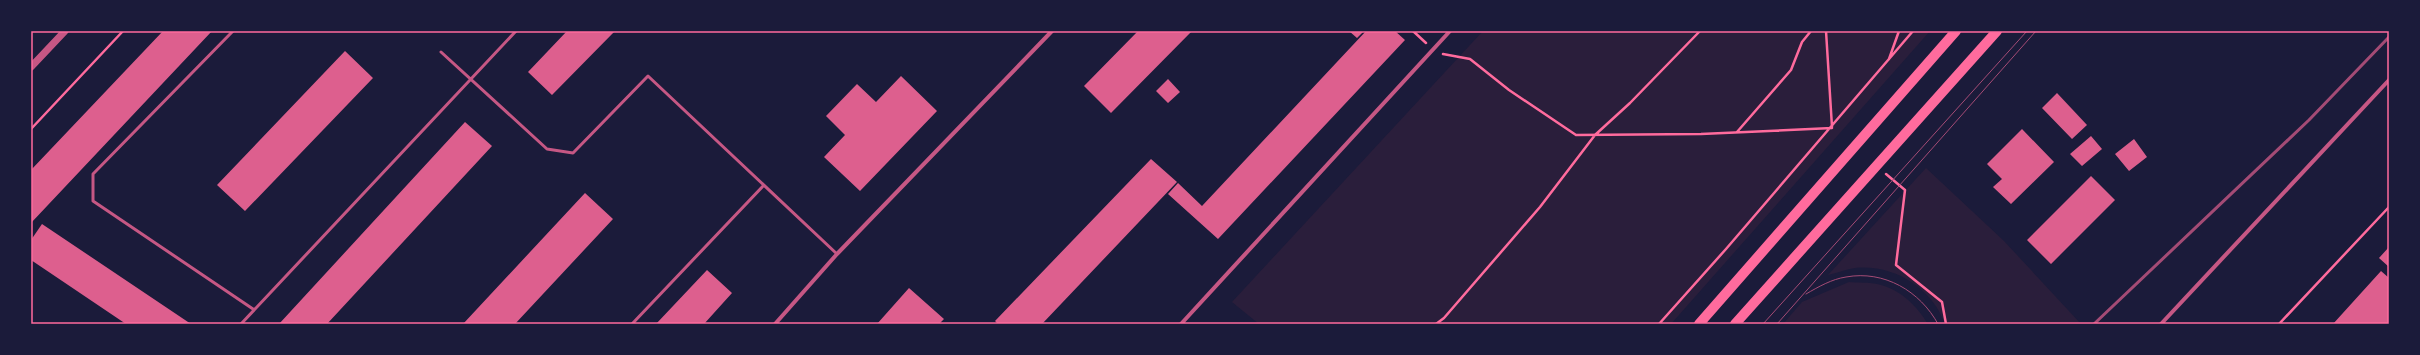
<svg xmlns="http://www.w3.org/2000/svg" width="2420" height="355" font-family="Overpass,sans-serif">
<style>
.green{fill:#2a1e3b}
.building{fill:#dd5f8e}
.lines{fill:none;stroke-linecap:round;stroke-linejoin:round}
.path{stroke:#ff6b9d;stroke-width:2.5}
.service{stroke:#c65784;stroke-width:3}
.minor{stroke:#c65784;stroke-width:4}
.tertiary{stroke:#c65784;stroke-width:7}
.primary{stroke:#ff6b9d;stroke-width:10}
.tram{stroke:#a44b75;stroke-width:1}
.rail{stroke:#a44b75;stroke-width:3}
.neatline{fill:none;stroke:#ff6b9d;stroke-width:1.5}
</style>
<rect width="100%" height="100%" fill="#1b1b3a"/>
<path class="green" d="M 1483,31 L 1930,31 L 1671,324 L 1259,324 L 1232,302 Z
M 1926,168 L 2004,241 L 2081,324 L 1945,324 C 1932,288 1894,264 1855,268 C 1846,269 1837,273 1828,275 Z
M 1849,282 C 1858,283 1868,282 1877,284 C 1899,288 1917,306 1928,324 L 1783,324 L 1802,302 Z"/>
<path class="building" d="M 163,31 L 212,31 L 31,223 L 31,170 Z
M 567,31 L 615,31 L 552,95 L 528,72 Z
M 1138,31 L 1192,31 L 1111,113 L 1084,86 Z
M 1349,31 L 1364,31 L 1357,38 Z
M 1366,31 L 1395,31 L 1405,40 L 1218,239 L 1168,194 L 1178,183 L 1202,206 Z
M 345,51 L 373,78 L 245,211 L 217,185 Z
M 901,76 L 937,111 L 860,191 L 824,157 L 845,135 L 826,116 L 857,84 L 876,102 Z
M 1168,79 L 1180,92 L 1168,103 L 1156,91 Z
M 2057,93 L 2087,125 L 2072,139 L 2042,108 Z
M 465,122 L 492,146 L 327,324 L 279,324 Z
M 2022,129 L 2054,162 L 2011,204 L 1993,187 L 2002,179 L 1987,164 Z
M 2091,136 L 2102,149 L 2082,166 L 2070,154 Z
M 2134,139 L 2147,157 L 2129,171 L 2115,154 Z
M 1151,159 L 1177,182 L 1042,324 L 998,324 L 995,321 Z
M 2091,176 L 2115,200 L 2051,264 L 2027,240 Z
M 585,193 L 613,219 L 515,324 L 463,324 Z
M 42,224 L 191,324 L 126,324 L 31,260 L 31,240 Z
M 2389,247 L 2389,267 L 2379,258 Z
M 707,270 L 732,293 L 704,324 L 656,324 Z
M 2381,271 L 2389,278 L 2389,324 L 2333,324 Z
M 909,288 L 944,319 L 939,324 L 877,324 Z"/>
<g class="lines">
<path class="path" d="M 1413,31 L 1426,43
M 1826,31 L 1832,127
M 1443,54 L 1470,59 L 1509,90 L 1576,135 L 1701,134 L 1832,128
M 1889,59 L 1899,31
M 31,129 L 123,31
M 1737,132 L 1791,70 L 1802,42 L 1811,31
M 1886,174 L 1905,190 L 1896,265 L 1942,302 L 1946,324
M 1436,324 L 1444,318 L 1540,207 L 1595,135 L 1630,103 L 1700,31
M 1659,324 L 1726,249 L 1913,31
M 2279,324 L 2389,207"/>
<path class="service" d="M 233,31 L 93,174 L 93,201 L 253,309
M 441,52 L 547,149 L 573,153 L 648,76 L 837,254
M 241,324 L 516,31
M 632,324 L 764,185"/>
<path class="minor" d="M 775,324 L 837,254 L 1052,31
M 1181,324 L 1450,31
M 2161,324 L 2389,80"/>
<path class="tertiary" d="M 31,67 L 65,31"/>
<path class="primary" d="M 1699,324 L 1956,31
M 1735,324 L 1997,31"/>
<path class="tram" d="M 1806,294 C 1818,287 1832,279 1846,277 C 1884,270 1920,291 1938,324
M 1763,324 L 2027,31
M 1777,324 L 2036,31"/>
<path class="rail" d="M 2094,324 L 2309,120 L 2389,37"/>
</g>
<rect width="2420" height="355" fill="none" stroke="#1b1b3a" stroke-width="64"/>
<rect x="32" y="32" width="2356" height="291" class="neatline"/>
</svg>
